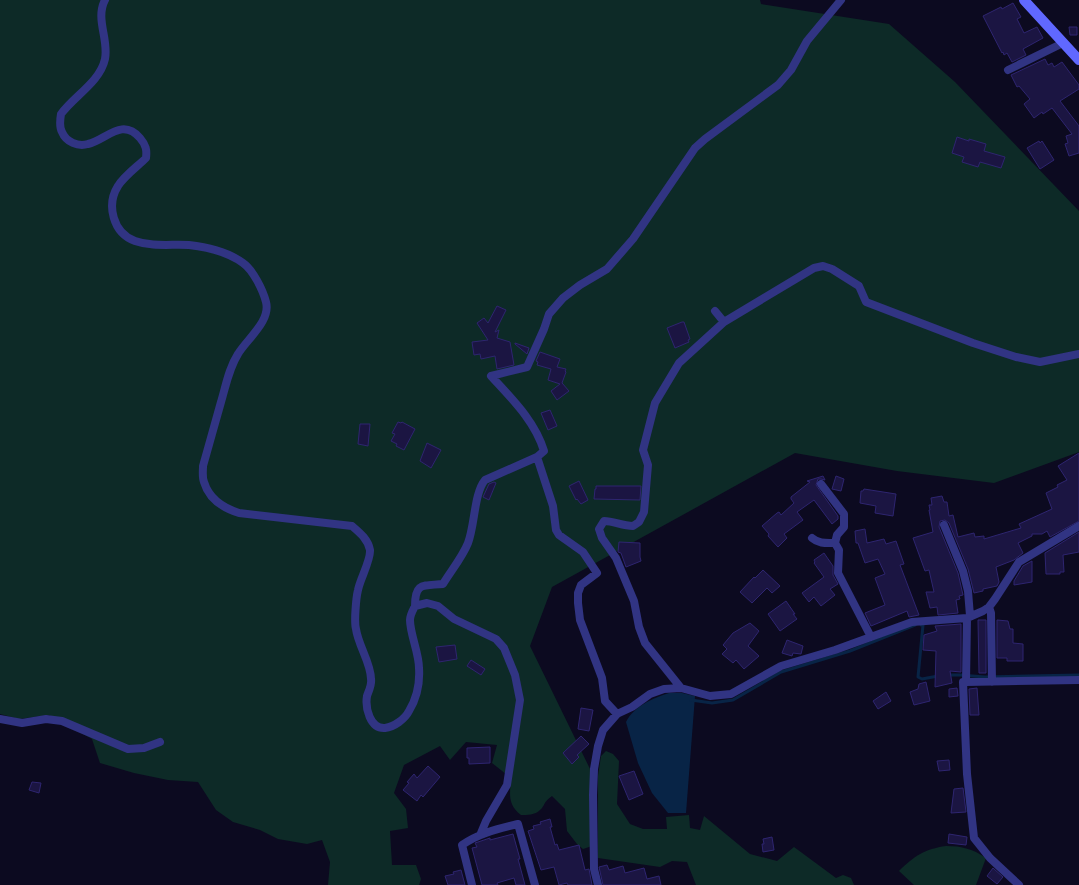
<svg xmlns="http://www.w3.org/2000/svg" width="1079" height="885" font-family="Mulish,sans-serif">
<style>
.green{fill:#0d2a27}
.water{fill:#082446}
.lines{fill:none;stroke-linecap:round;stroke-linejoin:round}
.stream{stroke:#082446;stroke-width:3}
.building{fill:#1b1542;stroke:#2e2570}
.minor{stroke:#313483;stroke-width:8}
.secondary{stroke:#6068ff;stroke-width:10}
</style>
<rect width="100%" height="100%" fill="#0c0a20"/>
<path class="green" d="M 0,0 L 760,0 L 761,4 L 889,24 L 955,82 L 1079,211 L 1079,452 L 994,483 L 897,471 L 795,453 L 552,587 L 530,646 L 591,771 L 592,846 L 583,849 L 577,844 L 567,831 L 565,809 L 552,796 C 543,802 545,806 540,810 C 535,815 527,815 521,815 C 507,804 510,794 511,778 L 492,763 L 497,745 L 466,742 L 450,760 L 440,746 L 404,765 L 394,793 L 406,809 L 408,828 L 390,831 L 392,865 L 416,865 L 421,879 L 419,885 L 328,885 L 330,862 L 322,840 L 307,844 L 278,839 L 260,830 L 233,822 L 216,810 L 198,782 L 168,780 L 134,773 L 100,763 L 92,739 L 49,715 L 19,719 L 0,714 Z
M 606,751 L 613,754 L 619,761 L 617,804 L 630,824 L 643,829 L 667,829 L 666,817 L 689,815 L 690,828 L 700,830 L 704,816 L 750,854 L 777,861 L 794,847 L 836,878 L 843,875 L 851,878 L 854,885 L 696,885 L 687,862 L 672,861 L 660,867 L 598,858 L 598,776 L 601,756 Z
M 946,846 C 962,846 973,849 986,858 L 976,885 L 914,885 L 899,871 C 914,856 925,849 946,846 Z"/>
<path class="water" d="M 669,693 L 682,693 L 695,696 L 686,813 L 668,813 L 652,793 L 638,763 L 626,722 C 634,706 653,698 669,693 Z"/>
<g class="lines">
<path class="stream" d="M 921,625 L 923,625 L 918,677 L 922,679 L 938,676
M 947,675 L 960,675 L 985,677 L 1079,675
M 691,700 L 712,703 L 733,700 L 781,672 L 850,651 L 915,625"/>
</g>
<path class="building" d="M 1013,3 L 1021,17 L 1017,19 L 1024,33 L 1037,27 L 1043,38 L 1023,49 L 1026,55 L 1012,62 L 1007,53 L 1004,55 L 1003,52 L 1002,53 L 983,16 L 1001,7 L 1002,9 Z
M 1069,27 L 1077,27 L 1077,35 L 1070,35 Z
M 1045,59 L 1048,65 L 1052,63 L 1054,67 L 1062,62 L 1079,85 L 1079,89 L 1060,101 L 1079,126 L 1079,153 L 1069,156 L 1065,144 L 1068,143 L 1066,136 L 1072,134 L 1052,108 L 1043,114 L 1042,112 L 1034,118 L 1024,104 L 1030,99 L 1019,86 L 1017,87 L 1011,75 Z
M 957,137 L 969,141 L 969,139 L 986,144 L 984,151 L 1005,157 L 1001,168 L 980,162 L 978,167 L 962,162 L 964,157 L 952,153 Z
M 1039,141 L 1040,143 L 1042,141 L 1054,160 L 1040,169 L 1027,148 Z
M 497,306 L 506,310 L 495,332 L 499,330 L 497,338 L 510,342 L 514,365 L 497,369 L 495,356 L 481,359 L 480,354 L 474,355 L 472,342 L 488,340 L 477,323 L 484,318 L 488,323 Z
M 682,322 L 684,322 L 690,339 L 688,340 L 689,342 L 675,348 L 667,328 Z
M 515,343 L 529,348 L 527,354 L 515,344 Z
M 540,352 L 560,359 L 557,367 L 566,369 L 565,371 L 566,372 L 562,383 L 569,391 L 557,400 L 551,391 L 560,384 L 548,380 L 551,369 L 537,365 L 538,362 L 536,361 Z
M 550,410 L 557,426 L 548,430 L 541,413 Z
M 398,422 L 401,423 L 402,422 L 415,429 L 404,450 L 396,446 L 397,444 L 391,441 L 395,434 L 392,433 Z
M 360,424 L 370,424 L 368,446 L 358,444 Z
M 427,443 L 441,450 L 431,468 L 420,461 Z
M 1079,453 L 1079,521 L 1050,537 L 1047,531 L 1042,534 L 1032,534 L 1032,536 L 1018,543 L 1023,553 L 1014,560 L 996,567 L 999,582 L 997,586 L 983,589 L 983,591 L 974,593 L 968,569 L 949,523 L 945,520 L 940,521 L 939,527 L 958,573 L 963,595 L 959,596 L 960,599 L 956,600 L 958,613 L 938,615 L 937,607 L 930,608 L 926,592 L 934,592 L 929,570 L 925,571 L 913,538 L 933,532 L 929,510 L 930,510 L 929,505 L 932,505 L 931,498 L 942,496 L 944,502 L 947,502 L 949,516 L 953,515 L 958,537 L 974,533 L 975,537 L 984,536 L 984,539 L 1021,528 L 1019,524 L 1052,509 L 1046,493 L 1058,487 L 1057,485 L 1067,480 L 1058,466 Z
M 823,476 L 825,480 L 821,479 L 818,479 L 816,485 L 838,516 L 838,519 L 832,524 L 814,500 L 797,512 L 803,520 L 784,534 L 787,538 L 778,547 L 768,536 L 769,534 L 762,526 L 777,513 L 779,512 L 781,515 L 794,503 L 791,499 L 791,497 L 810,482 L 807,481 Z
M 836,476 L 844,479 L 841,491 L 832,489 Z
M 579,481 L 588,500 L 581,504 L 577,499 L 576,500 L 569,486 Z
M 494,482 L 496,483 L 489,500 L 483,497 L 489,484 Z
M 596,486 L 641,486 L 640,500 L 594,499 L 595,489 L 596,489 Z
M 864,489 L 896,494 L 893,516 L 875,513 L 876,506 L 860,503 L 861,491 L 863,491 Z
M 865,529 L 867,543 L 884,539 L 886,544 L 896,541 L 904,564 L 900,565 L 919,615 L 909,617 L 907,611 L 871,626 L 865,613 L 885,605 L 875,578 L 885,574 L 878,559 L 865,563 L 858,543 L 856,543 L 855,531 Z
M 1079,532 L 1079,552 L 1063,555 L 1064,572 L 1060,572 L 1060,574 L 1046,574 L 1045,553 Z
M 619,542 L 640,543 L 640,557 L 641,561 L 626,567 L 621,553 L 618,552 Z
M 824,553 L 833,566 L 833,575 L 838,584 L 830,589 L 835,595 L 821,606 L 814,597 L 809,602 L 802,593 L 824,577 L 814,563 L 815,562 L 814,560 Z
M 1032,561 L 1032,582 L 1014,585 L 1014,581 L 1023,566 Z
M 763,570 L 780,586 L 772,593 L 767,588 L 752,603 L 740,592 L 754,577 L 755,578 Z
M 786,601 L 795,614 L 793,614 L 797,619 L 780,631 L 768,614 Z
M 978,620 L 986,620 L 986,673 L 979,673 Z
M 997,620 L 1008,621 L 1010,629 L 1013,629 L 1013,643 L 1023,644 L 1023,661 L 1007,661 L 1007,658 L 997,658 Z
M 750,623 L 759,631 L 748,646 L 759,656 L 744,669 L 736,660 L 733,663 L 722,654 L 727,649 L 723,645 L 733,633 Z
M 961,624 L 961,672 L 950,671 L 952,683 L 935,687 L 936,651 L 923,650 L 924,635 L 937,631 L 935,626 Z
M 787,640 L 803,646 L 801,654 L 793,653 L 792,656 L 782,653 Z
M 455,645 L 457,659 L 439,662 L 436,647 Z
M 471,660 L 485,669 L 481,675 L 467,666 Z
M 926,682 L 930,701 L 914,705 L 910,692 L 918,689 L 919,684 Z
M 957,688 L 958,696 L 949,697 L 949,689 Z
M 977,688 L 979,715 L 970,715 L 969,689 Z
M 886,692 L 891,701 L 878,709 L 873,701 Z
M 581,708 L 593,710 L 589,731 L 578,729 Z
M 581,736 L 589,744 L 577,755 L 579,757 L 572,764 L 563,753 Z
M 490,747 L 490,763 L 469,764 L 469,758 L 467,758 L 467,748 Z
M 949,760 L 950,770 L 939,771 L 937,761 Z
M 428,766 L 440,777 L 423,797 L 421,795 L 417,801 L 403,790 L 409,783 L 407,782 L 414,774 L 417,778 Z
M 634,771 L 643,794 L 629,800 L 619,776 Z
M 32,782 L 41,783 L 39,793 L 29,790 Z
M 963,788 L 966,812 L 951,813 L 954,789 Z
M 550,819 L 552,827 L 550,827 L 555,845 L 557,844 L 559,850 L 579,845 L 585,870 L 589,869 L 592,885 L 568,885 L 567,883 L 559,885 L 554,867 L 541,870 L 528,831 L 534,829 L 533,826 L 541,824 L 540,822 Z
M 513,834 L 520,859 L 518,859 L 525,885 L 516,885 L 514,878 L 497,883 L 498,885 L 482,885 L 472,848 L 477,847 L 475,843 L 490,838 L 490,840 Z
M 949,834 L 967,837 L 966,845 L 948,843 Z
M 772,837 L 774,850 L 763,852 L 762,844 L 764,844 L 763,839 Z
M 607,865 L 609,870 L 623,866 L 625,873 L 644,868 L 647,879 L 659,876 L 661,885 L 603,885 L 599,867 Z
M 993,868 L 1003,877 L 997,884 L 987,876 Z
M 461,870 L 465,885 L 448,885 L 445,876 L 454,874 L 453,872 Z"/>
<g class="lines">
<path class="minor" d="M 105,0 C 95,19 109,39 105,59 C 100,82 74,96 61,114 C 60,120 59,127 62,132 C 66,142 78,147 88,144 C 106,140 122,117 140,138 C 146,145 147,150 146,158 C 138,166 124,176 118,186 C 106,205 113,233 135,241 C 152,247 171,244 189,245 C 207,247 228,252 243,263 C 253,270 263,290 266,302 C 271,321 247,339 238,354 C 229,368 226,385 221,402 C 215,423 209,445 203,466 C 203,471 202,477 204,482 C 209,499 223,508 239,513 L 352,526 C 359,532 368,539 370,550 C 371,560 360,579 358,590 C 356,598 354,622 356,629 C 358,645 371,663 371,679 C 372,685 369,690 367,696 C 365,708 370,729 385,728 C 394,727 405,719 409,711 C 417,698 420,683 419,668 C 419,653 410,634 410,620 C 410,615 413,610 415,606 L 427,603 L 438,606 L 454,619 L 496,639 L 504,648 L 515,675 L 520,700 L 507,785 L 486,821 L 481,833
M 1008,70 L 1063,43
M 715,311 L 724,322 L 814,268 L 823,266 L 832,269 L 859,286 L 866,302 L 973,343 L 1016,357 L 1040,362 L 1079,354
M 537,457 L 553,506 L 556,530 L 559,535 L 583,552 L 597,573 L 581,585 L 578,593 L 578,603 L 580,620 L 602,678 L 605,701 L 617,714
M 821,484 L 844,514 L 844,527 L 837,535 L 835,543 L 839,550 L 838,573 L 871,637
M 944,525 L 963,571 L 968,591 L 970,616
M 812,538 C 819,544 826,543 835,543
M 415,606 C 415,582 423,586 443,584 C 451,571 463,556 468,543 C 475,525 474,493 485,480 L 537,457 L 544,451 C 535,421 512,399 491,376 L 527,367 L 544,329 L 549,314 L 563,298 L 580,285 L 607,269 L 633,239 L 695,148 L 705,139 L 778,85 L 791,70 L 807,41 L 841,0
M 989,607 L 991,613 L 992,682
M 967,618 L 966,682 L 963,682 L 967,774 L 974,838 L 990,858 L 1019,885
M 966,682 L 1079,680
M 681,688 L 645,643 L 639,627 L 634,601 L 616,558 L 602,538 L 599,529 L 604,521 C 614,521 622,526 633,526 L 639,522 L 644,512 L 648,465 L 643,450 L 655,403 L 679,363 L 724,322
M 0,719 L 22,723 L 46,719 L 62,721 L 128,749 L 144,748 L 160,742
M 472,885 L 462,845 C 479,833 498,829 518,824 L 535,885
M 598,885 L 594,869 L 593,795 L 594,769 L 598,746 L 603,730 L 617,714 L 632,707 L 650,694 L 664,689 L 681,688 L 710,696 L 731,694 L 781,666 L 835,650 L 912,622 L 967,618 L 983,611 L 989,607 L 995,599 L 1019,562 L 1079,526"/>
<path class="secondary" d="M 1024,0 L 1079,60"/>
</g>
</svg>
